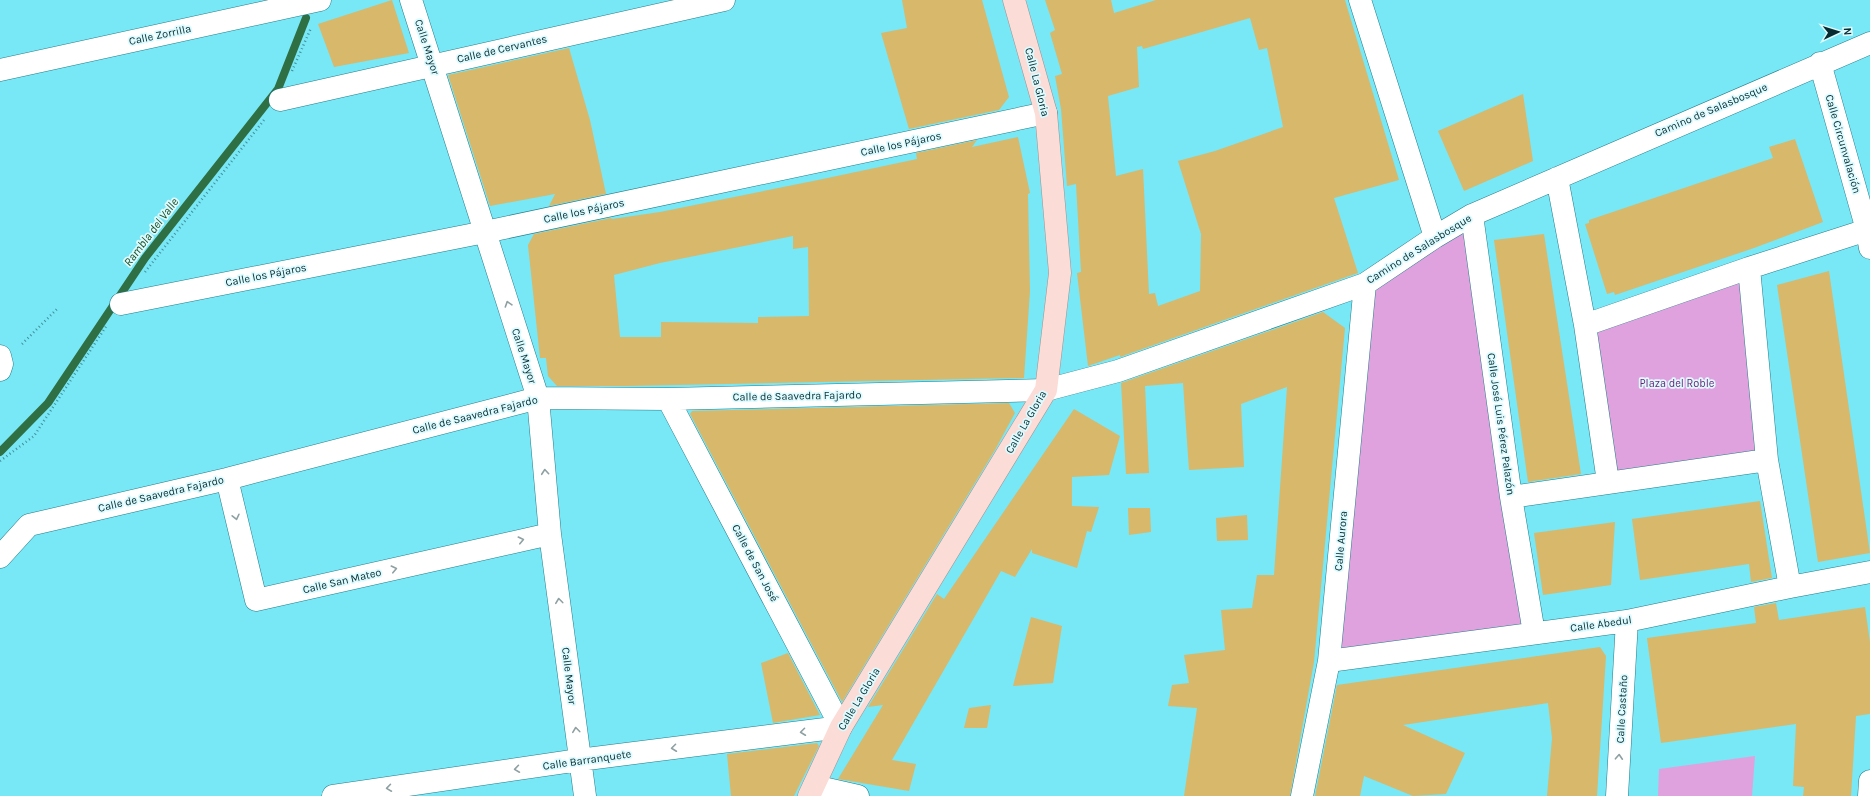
<svg xmlns="http://www.w3.org/2000/svg" width="1870" height="796" font-family="Karla,sans-serif">
<style>
.green{fill:#e0a2de}
.lines{fill:none;stroke-linecap:round;stroke-linejoin:round}
.stream{stroke:#2e6f44;stroke-width:8}
.building{fill:#d8b86b;fill-rule:evenodd}
.minor-casing{stroke:#247d89;stroke-width:23}
.major-casing{stroke:#a38f8c;stroke-width:23}
.path{stroke:#43909a;stroke-width:2.5;stroke-dasharray:1 3;stroke-linecap:butt}
.minor{stroke:#fff;stroke-width:22}
.major{stroke:#fbdcd7;stroke-width:22}
.oneway{stroke:#8fa0a2}
.labels{text-anchor:middle;dominant-baseline:central;stroke-width:3.5;stroke-linejoin:round;paint-order:stroke}
.street-label{font-size:11px;fill:#062c31;stroke:#ddfbff}
.park-label{font-size:11px;fill:#6f1c70;stroke:#ddfbff}
.water-label{font-size:12px;font-style:italic;fill:#154c21;stroke:#ddfbff}
</style>
<rect width="100%" height="100%" fill="#78e7f6"/>
<path class="green" d="M 1472,215 L 1534,633 L 1329,661 L 1365,284 Z
M 1749,268 L 1767,460 L 1608,482 L 1585,325 Z
M 1755,756 L 1752,796 L 1658,796 L 1659,769 Z"/>
<g class="lines">
<path class="stream" d="M 0,452 L 48,403 L 145,258 L 278,89 L 306,18"/>
</g>
<path class="building" d="M 392,0 L 409,53 L 334,67 L 318,24 Z
M 902,0 L 982,0 L 1009,97 L 999,110 L 909,129 L 881,33 L 907,28 Z
M 1045,0 L 1111,0 L 1114,13 L 1156,0 L 1345,0 L 1399,180 L 1334,198 L 1358,273 L 1120,357 L 1120,355 L 1088,366 L 1077,273 L 1081,272 L 1076,184 L 1067,186 L 1061,109 L 1055,76 L 1062,74 L 1050,33 L 1055,30 ZM 1250,18 L 1259,50 L 1267,48 L 1283,127 L 1215,151 L 1178,161 L 1201,234 L 1200,291 L 1158,306 L 1155,293 L 1149,294 L 1143,169 L 1116,176 L 1108,96 L 1139,87 L 1137,47 L 1142,46 L 1143,49 Z
M 569,48 L 590,120 L 606,194 L 549,206 L 555,194 L 490,206 L 448,75 Z
M 1523,94 L 1533,161 L 1464,191 L 1438,131 Z
M 1018,137 L 1030,193 L 1028,194 L 1030,291 L 1024,378 L 626,386 L 557,386 L 548,376 L 546,358 L 540,358 L 528,245 L 534,234 L 611,218 L 612,219 L 660,212 L 818,180 L 917,159 L 916,153 L 977,140 L 972,147 ZM 793,236 L 793,249 L 808,247 L 809,316 L 758,317 L 758,323 L 661,322 L 661,337 L 620,337 L 614,275 L 660,263 Z
M 1795,139 L 1823,222 L 1754,248 L 1615,295 L 1614,292 L 1607,294 L 1585,224 L 1589,223 L 1589,220 L 1773,158 L 1769,147 Z
M 1544,234 L 1581,474 L 1528,482 L 1494,240 Z
M 1829,271 L 1870,553 L 1818,562 L 1777,285 Z
M 1323,312 L 1345,328 L 1314,662 L 1290,796 L 1184,796 L 1197,708 L 1168,706 L 1172,685 L 1189,683 L 1184,655 L 1225,650 L 1221,610 L 1252,608 L 1257,575 L 1274,575 L 1287,387 L 1241,404 L 1244,467 L 1189,470 L 1183,383 L 1145,386 L 1149,473 L 1126,474 L 1121,383 Z
M 1009,403 L 1015,413 L 995,450 L 842,702 L 690,414 L 692,411 Z
M 1074,409 L 1120,436 L 1109,475 L 1072,477 L 1072,506 L 1099,507 L 1091,532 L 1087,531 L 1077,568 L 1032,553 L 1032,549 L 1015,577 L 1001,571 L 892,760 L 916,764 L 909,791 L 838,779 L 883,705 L 868,707 L 937,594 L 944,599 Z
M 1760,501 L 1772,578 L 1751,582 L 1749,564 L 1640,580 L 1632,519 Z
M 1128,508 L 1150,508 L 1151,532 L 1129,535 Z
M 1247,515 L 1248,540 L 1217,541 L 1216,518 Z
M 1615,522 L 1611,585 L 1543,595 L 1534,533 Z
M 1776,603 L 1779,620 L 1865,607 L 1870,642 L 1870,714 L 1856,716 L 1851,796 L 1803,796 L 1804,787 L 1793,786 L 1796,724 L 1661,743 L 1647,638 L 1756,623 L 1754,607 Z
M 1031,617 L 1062,626 L 1053,683 L 1013,686 Z
M 1600,647 L 1606,656 L 1597,796 L 1547,796 L 1552,738 L 1548,703 L 1403,725 L 1465,753 L 1446,794 L 1413,796 L 1364,776 L 1360,796 L 1315,796 L 1337,685 Z
M 788,653 L 820,715 L 773,723 L 761,663 Z
M 991,705 L 987,728 L 964,728 L 969,708 Z
M 817,743 L 819,746 L 794,796 L 731,796 L 727,754 Z"/>
<g class="lines">
<defs>
<path id="minor" d="M 411,0 L 538,398 L 550,534 L 585,796
M 1360,0 L 1435,237
M 1820,63 L 1867,230 L 1870,248
M 0,70 L 320,0
M 280,100 L 724,0
M 1557,178 L 1585,325 L 1608,482
M 1472,215 L 1511,497 L 1534,633
M 1749,268 L 1767,460 L 1790,587
M 121,304 L 485,232 L 1046,113
M 1585,325 L 1749,268 L 1867,230
M 0,356 L 2,364 L 0,370
M 227,479 L 256,600 L 550,534
M 1511,497 L 1767,460
M 0,557 L 29,525 L 227,479 L 538,398 L 668,399 L 1046,390 L 1118,371 L 1365,284 L 1435,237 L 1472,215 L 1870,43
M 1329,661 L 1627,621 L 1790,587 L 1870,572
M 814,786 L 858,796
M 333,796 L 579,760 L 841,727 L 668,399
M 1302,796 L 1329,661 L 1365,284
M 1617,796 L 1627,621
M 1869,796 L 1870,781"/>
<path id="major" d="M 809,796 L 841,727 L 1046,390 L 1060,273 L 1046,113 L 1014,0"/>
</defs>
<use href="#minor" class="minor-casing"/>
<use href="#major" class="major-casing"/>
<path class="path" d="M 292,71 L 311,28
M 145,272 L 264,120
M 22,344 L 58,308
M 0,461 L 34,436 L 107,325"/>
<use href="#minor" class="minor"/>
<use href="#major" class="major"/>
</g>
<defs><path id="oneway-chevron" d="M-2-3.5L2.5 0L-2 3.5" fill="none" stroke-width="1.6" stroke-linecap="round" stroke-linejoin="round"/></defs>
<g class="oneway">
<use href="#oneway-chevron" transform="translate(508 304) rotate(-108)"/>
<use href="#oneway-chevron" transform="translate(545 472) rotate(-95)"/>
<use href="#oneway-chevron" transform="translate(236 517) rotate(77)"/>
<use href="#oneway-chevron" transform="translate(521 540) rotate(-13)"/>
<use href="#oneway-chevron" transform="translate(394 569) rotate(-13)"/>
<use href="#oneway-chevron" transform="translate(559 601) rotate(-97)"/>
<use href="#oneway-chevron" transform="translate(576 730) rotate(-97)"/>
<use href="#oneway-chevron" transform="translate(803 732) rotate(173)"/>
<use href="#oneway-chevron" transform="translate(674 748) rotate(173)"/>
<use href="#oneway-chevron" transform="translate(1619 757) rotate(-87)"/>
<use href="#oneway-chevron" transform="translate(517 769) rotate(172)"/>
<use href="#oneway-chevron" transform="translate(389 788) rotate(172)"/>
</g>
<g class="labels">
<g class="street-label">
<text transform="translate(160 35) rotate(-12)">Calle Zorrilla</text>
<text transform="translate(427 47) rotate(72)">Calle Mayor</text>
<text transform="translate(502 49) rotate(-13)">Calle de Cervantes</text>
<text transform="translate(1037 82) rotate(76)">Calle La Gloria</text>
<text transform="translate(1711 110) rotate(-23)">Camino de Salasbosque</text>
<text transform="translate(901 144) rotate(-12)">Calle los Pájaros</text>
<text transform="translate(1843 144) rotate(74)">Calle Circunvalación</text>
<text transform="translate(584 211) rotate(-12)">Calle los Pájaros</text>
<text transform="translate(1419 249) rotate(-32)">Camino de Salasbosque</text>
<text transform="translate(266 275) rotate(-11)">Calle los Pájaros</text>
<text transform="translate(524 356) rotate(72)">Calle Mayor</text>
<text transform="translate(797 396) rotate(-1)">Calle de Saavedra Fajardo</text>
<text transform="translate(475 415) rotate(-14)">Calle de Saavedra Fajardo</text>
<text transform="translate(1026 422) rotate(-60)">Calle La Gloria</text>
<text transform="translate(1501 424) rotate(82)">Calle José Luis Pérez Palazón</text>
<text transform="translate(161 494) rotate(-13)">Calle de Saavedra Fajardo</text>
<text transform="translate(1341 541) rotate(-85)">Calle Aurora</text>
<text transform="translate(755 563) rotate(62)">Calle de San José</text>
<text transform="translate(342 581) rotate(-13)">Calle San Mateo</text>
<text transform="translate(1601 624) rotate(-8)">Calle Abedul</text>
<text transform="translate(569 676) rotate(83)">Calle Mayor</text>
<text transform="translate(859 699) rotate(-59)">Calle La Gloria</text>
<text transform="translate(1622 709) rotate(-87)">Calle Castaño</text>
<text transform="translate(587 760) rotate(-8)">Calle Barranquete</text>
</g>
<g class="park-label">
<text x="1677" y="383">Plaza del Roble</text>
</g>
<g class="water-label">
<text transform="translate(151 232) rotate(-53)">Rambla del Valle</text>
</g>
</g>
<g transform="translate(1838 32) rotate(86)" stroke="#ddfbff" stroke-width="3" paint-order="stroke">
<path d="M0-3L7 15L0 10L-7 15Z" fill="#062c31"/>
<text y="-6" font-size="11" font-weight="bold" text-anchor="middle" fill="#062c31">N</text>
</g>
</svg>
